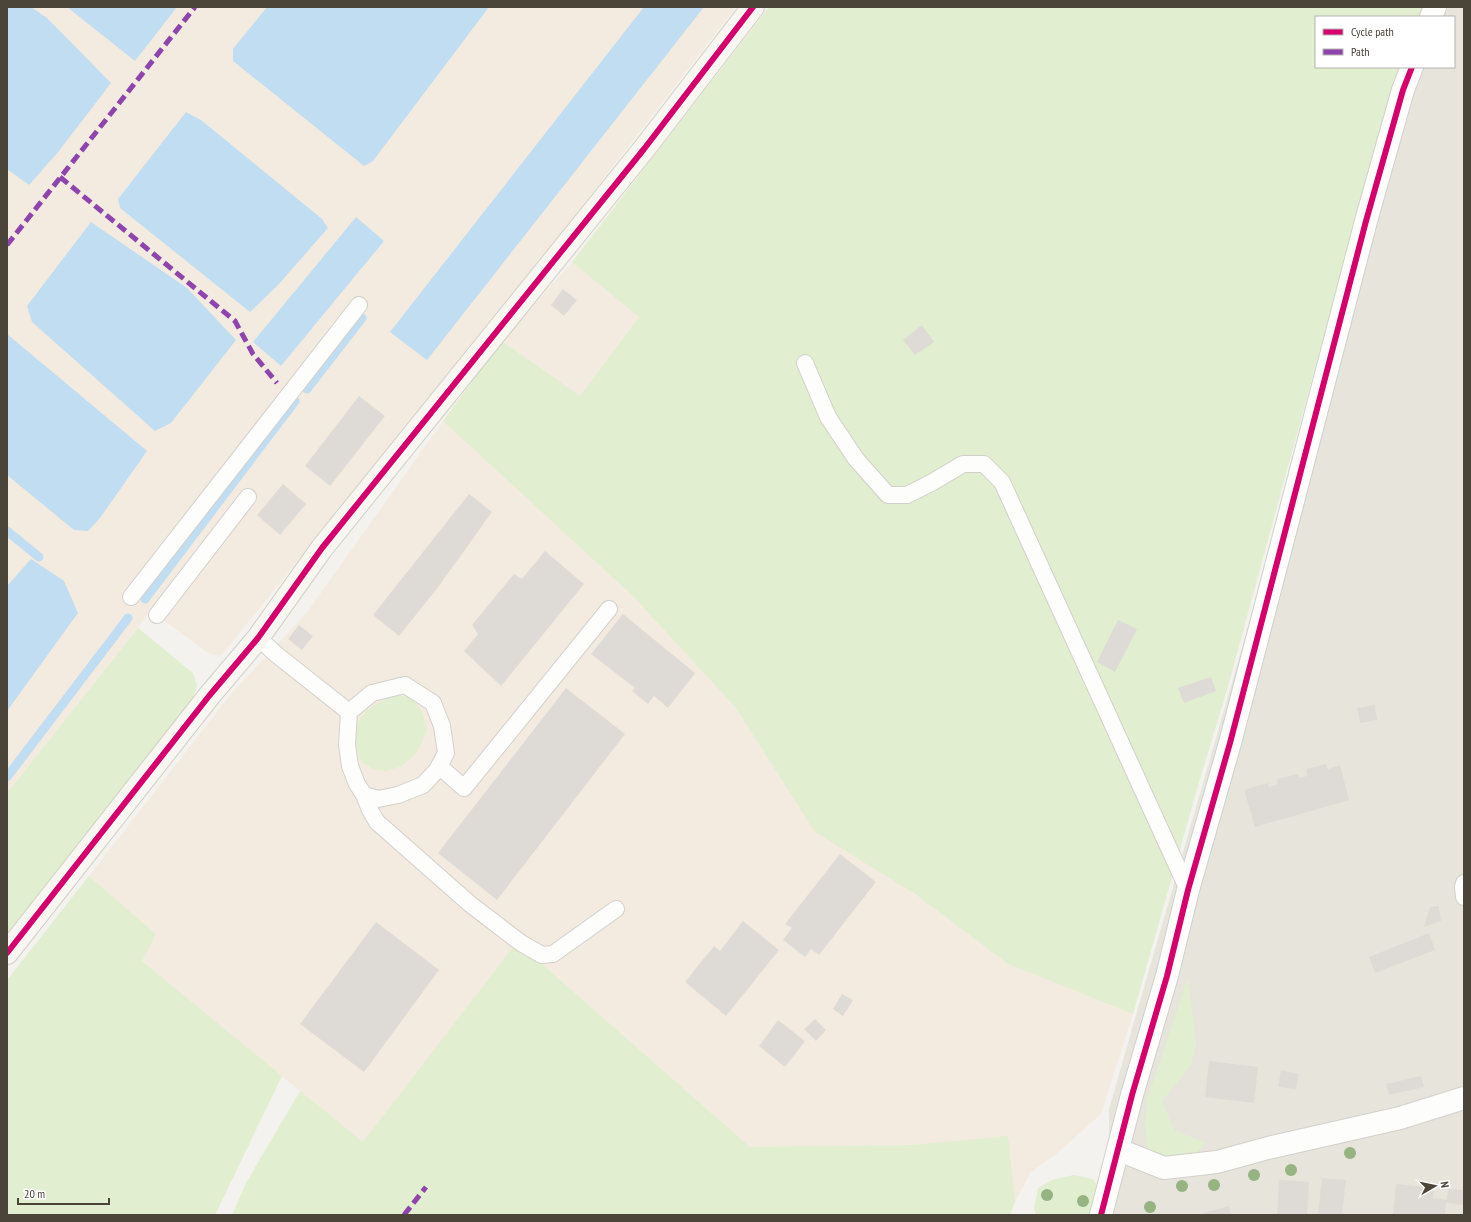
<svg xmlns="http://www.w3.org/2000/svg" width="1471" height="1222" font-family="'PT Sans Narrow',sans-serif">
<style>
.residential{fill:#e7e4dc}
.commercial{fill:#f3ebdf}
.green{fill:#e1eecf}
.water{fill:#c0ddf1}
.lines{fill:none;stroke-linecap:round;stroke-linejoin:round}
.stream{stroke:#c0ddf1;stroke-width:9}
.building{fill:#dedbd6}
.lane-casing{stroke:#d2d0cb;stroke-width:18}
.street-casing{stroke:#d2d0cb;stroke-width:24}
.secondary-casing{stroke:#d3cfc5;stroke-width:24}
.lane{stroke:#fdfdfc;stroke-width:16}
.street{stroke:#fdfdfc;stroke-width:22}
.secondary{stroke:#f7f6f1;stroke-width:22}
.quiet{stroke:#8e44ad;stroke-width:5;stroke-dasharray:10 5;stroke-linecap:butt}
.cycleway-casing{stroke:#fff;stroke-width:8}
.cycleway{stroke:#d6006c;stroke-width:6}
.tree{fill:#96b382}
</style>
<rect width="100%" height="100%" fill="#f4f2ee"/>
<path class="residential" d="M 1422,7 L 1464,7 L 1464,1215 L 1099,1215 L 1109,1178 L 1109,1109 L 1250,620 L 1379,134 L 1402,67 L 1454,67 L 1454,17 L 1419,17 Z"/>
<path class="commercial" d="M 7,7 L 736,7 L 571,221 L 221,656 L 208,653 L 150,610 L 138,628 L 7,793 Z
M 572,262 L 640,317 L 580,396 L 502,341 Z
M 443,421 L 629,591 L 736,708 L 842,840 L 1008,964 L 1133,1014 L 1101,1114 L 1056,1154 L 1031,1172 L 1015,1202 L 1010,1215 L 750,1147 L 517,942 L 363,1143 L 142,961 L 156,934 L 89,876 L 230,695 L 308,611 Z"/>
<path class="green" d="M 769,7 L 1422,7 L 1419,17 L 1316,17 L 1316,67 L 1402,67 L 1379,134 L 1227,690 L 1202,772 L 1133,1014 L 1008,964 L 912,892 L 815,832 L 736,708 L 632,595 L 443,421 L 502,341 L 580,396 L 639,317 L 572,262 Z
M 138,628 L 193,673 L 197,686 L 193,698 L 7,942 L 7,793 Z
M 394,695 L 410,697 L 422,711 L 427,730 L 418,751 L 402,766 L 386,771 L 373,769 L 361,762 C 348,724 358,712 394,695 Z
M 89,876 L 156,934 L 142,961 L 282,1076 L 215,1215 L 7,1215 L 7,980 Z
M 517,942 L 750,1147 L 913,1145 L 1008,1136 L 1015,1202 L 1010,1215 L 232,1215 L 246,1183 L 300,1091 L 363,1142 Z
M 1188,977 L 1196,1044 L 1191,1065 L 1162,1101 L 1174,1130 L 1206,1143 L 1195,1154 L 1163,1157 L 1148,1155 L 1145,1127 L 1147,1100 Z
M 1074,1175 L 1093,1179 L 1099,1188 L 1094,1215 L 1036,1215 L 1034,1208 L 1038,1188 L 1054,1179 Z"/>
<path class="water" d="M 7,7 L 31,7 L 47,18 L 111,83 L 59,151 L 29,185 L 7,169 Z
M 67,7 L 177,7 L 135,61 Z
M 267,7 L 489,7 L 373,161 L 364,166 L 233,61 L 233,49 Z
M 644,7 L 704,7 L 427,360 L 390,332 Z
M 186,112 L 201,120 L 322,219 L 328,228 L 278,285 L 250,312 L 120,208 L 118,199 Z
M 356,217 L 384,241 L 281,366 L 253,342 Z
M 91,222 L 187,288 L 236,340 L 171,423 L 155,431 L 32,322 L 27,306 Z
M 7,334 L 147,451 L 100,518 L 88,531 L 74,530 L 7,475 Z
M 31,559 L 64,581 L 78,613 L 7,711 L 7,586 Z"/>
<g class="lines">
<path class="stream" d="M 307,389 L 362,318
M 7,531 L 39,557
M 145,599 L 295,401
M 7,777 L 128,618"/>
</g>
<path class="building" d="M 563,289 L 577,300 L 564,316 L 551,305 Z
M 922,325 L 934,342 L 915,355 L 903,340 Z
M 359,396 L 385,416 L 330,486 L 305,466 Z
M 283,484 L 306,504 L 280,535 L 257,515 Z
M 469,494 L 492,512 L 439,586 L 399,636 L 373,615 Z
M 545,551 L 584,584 L 501,686 L 464,651 L 478,634 L 472,625 L 514,574 L 522,579 Z
M 623,614 L 695,673 L 668,708 L 654,696 L 648,704 L 632,691 L 635,688 L 591,654 Z
M 1118,620 L 1137,629 L 1115,672 L 1097,662 Z
M 299,625 L 313,636 L 302,650 L 288,639 Z
M 1211,677 L 1216,691 L 1184,703 L 1178,688 Z
M 566,688 L 625,734 L 497,900 L 438,853 Z
M 1375,705 L 1377,720 L 1360,723 L 1357,708 Z
M 1326,764 L 1328,769 L 1340,765 L 1349,800 L 1255,827 L 1244,790 L 1268,783 L 1269,787 L 1278,784 L 1277,779 L 1298,774 L 1299,778 L 1307,776 L 1306,769 Z
M 840,854 L 876,882 L 819,955 L 811,949 L 805,957 L 783,940 L 792,928 L 785,924 Z
M 1439,906 L 1441,921 L 1424,927 L 1430,907 Z
M 743,921 L 779,950 L 726,1016 L 685,982 L 714,946 L 720,951 Z
M 376,922 L 439,970 L 364,1072 L 300,1024 Z
M 1429,933 L 1435,950 L 1375,973 L 1369,957 Z
M 842,994 L 853,1000 L 843,1016 L 833,1009 Z
M 815,1019 L 826,1030 L 816,1041 L 804,1029 Z
M 778,1020 L 805,1041 L 785,1067 L 759,1046 Z
M 1209,1061 L 1258,1067 L 1254,1103 L 1205,1097 Z
M 1281,1070 L 1299,1074 L 1296,1089 L 1278,1087 Z
M 1421,1076 L 1424,1087 L 1389,1095 L 1386,1084 Z
M 1322,1178 L 1346,1180 L 1342,1215 L 1318,1215 Z
M 1279,1180 L 1309,1182 L 1307,1215 L 1277,1215 Z
M 1396,1184 L 1434,1188 L 1433,1198 L 1447,1200 L 1448,1189 L 1464,1190 L 1464,1205 L 1446,1203 L 1445,1215 L 1393,1215 Z
M 1229,1206 L 1231,1215 L 1204,1215 L 1203,1213 Z"/>
<g class="lines">
<defs>
<path id="lane" d="M 805,363 L 828,417 L 856,459 L 888,495 L 907,495 L 931,483 L 963,464 L 984,464 L 1002,482 L 1188,890
M 131,597 L 359,305
M 157,615 L 248,497
M 258,638 L 277,655 L 349,712 L 372,693 L 405,685 L 433,703 L 442,726 L 446,753 L 437,770 L 423,785 L 398,795 L 378,799 L 364,795 L 357,784 L 350,766 L 347,745 L 349,712
M 439,766 L 464,788 L 609,609
M 364,795 L 370,810 L 377,822 L 470,904 L 521,943 L 542,955 L 553,954 L 616,909
M 1464,883 L 1463,887 L 1464,897"/>
<path id="street" d="M 1431,17 L 1435,7
M 1119,1150 L 1164,1168 L 1217,1162 L 1268,1148 L 1400,1118 L 1464,1098
M 1101,1215 L 1132,1095 L 1167,976 L 1188,890 L 1230,743 L 1366,221 L 1403,90 L 1412,67"/>
<path id="secondary" d="M 7,953 L 209,696 L 258,638 L 322,548 L 644,149 L 753,7"/>
</defs>
<use href="#lane" class="lane-casing"/>
<use href="#street" class="street-casing"/>
<use href="#secondary" class="secondary-casing"/>
<use href="#lane" class="lane"/>
<use href="#street" class="street"/>
<use href="#secondary" class="secondary"/>
<path class="quiet" d="M 60,177 L 235,321 L 253,354 L 277,383
M 7,245 L 195,7
M 404,1215 L 426,1187"/>
<defs>
<path id="cycleway" d="M 7,953 L 209,696 L 258,638 L 322,548 L 644,149 L 753,7
M 1101,1215 L 1132,1095 L 1167,976 L 1188,890 L 1230,743 L 1366,221 L 1403,90 L 1412,67"/>
</defs>
<use href="#cycleway" class="cycleway-casing"/>
<use href="#cycleway" class="cycleway"/>
</g>
<g class="tree">
<circle cx="1350" cy="1153" r="6"/>
<circle cx="1291" cy="1170" r="6"/>
<circle cx="1254" cy="1175" r="6"/>
<circle cx="1214" cy="1185" r="6"/>
<circle cx="1182" cy="1186" r="6"/>
<circle cx="1047" cy="1195" r="6"/>
<circle cx="1083" cy="1201" r="6"/>
<circle cx="1150" cy="1207" r="6"/>
</g>
<rect width="1471" height="1222" fill="none" stroke="#4b4439" stroke-width="16"/>
<rect x="1315" y="16" width="140" height="52" fill="#ffffff" stroke="#b7b4b0"/>
<rect x="1323" y="29" width="20" height="6" fill="#d6006c" stroke="#b7b4b0"/>
<text x="1351" y="36" font-size="12" fill="#4b4439">Cycle path</text>
<rect x="1323" y="49" width="20" height="6" fill="#8e44ad" stroke="#b7b4b0"/>
<text x="1351" y="56" font-size="12" fill="#4b4439">Path</text>
<g transform="translate(1435 1186) rotate(81)" stroke="#ffffff" stroke-width="3" paint-order="stroke">
<path d="M0-3L7 15L0 10L-7 15Z" fill="#4b4439"/>
<text y="-6" font-size="11" font-weight="bold" text-anchor="middle" fill="#4b4439">N</text>
</g>
<path d="M18 1198v6h91v-6" fill="none" stroke="#4b4439" stroke-width="2"/>
<text x="24" y="1198" font-size="12" fill="#4b4439" stroke="#ffffff" stroke-width="3" paint-order="stroke">20 m</text>
</svg>
